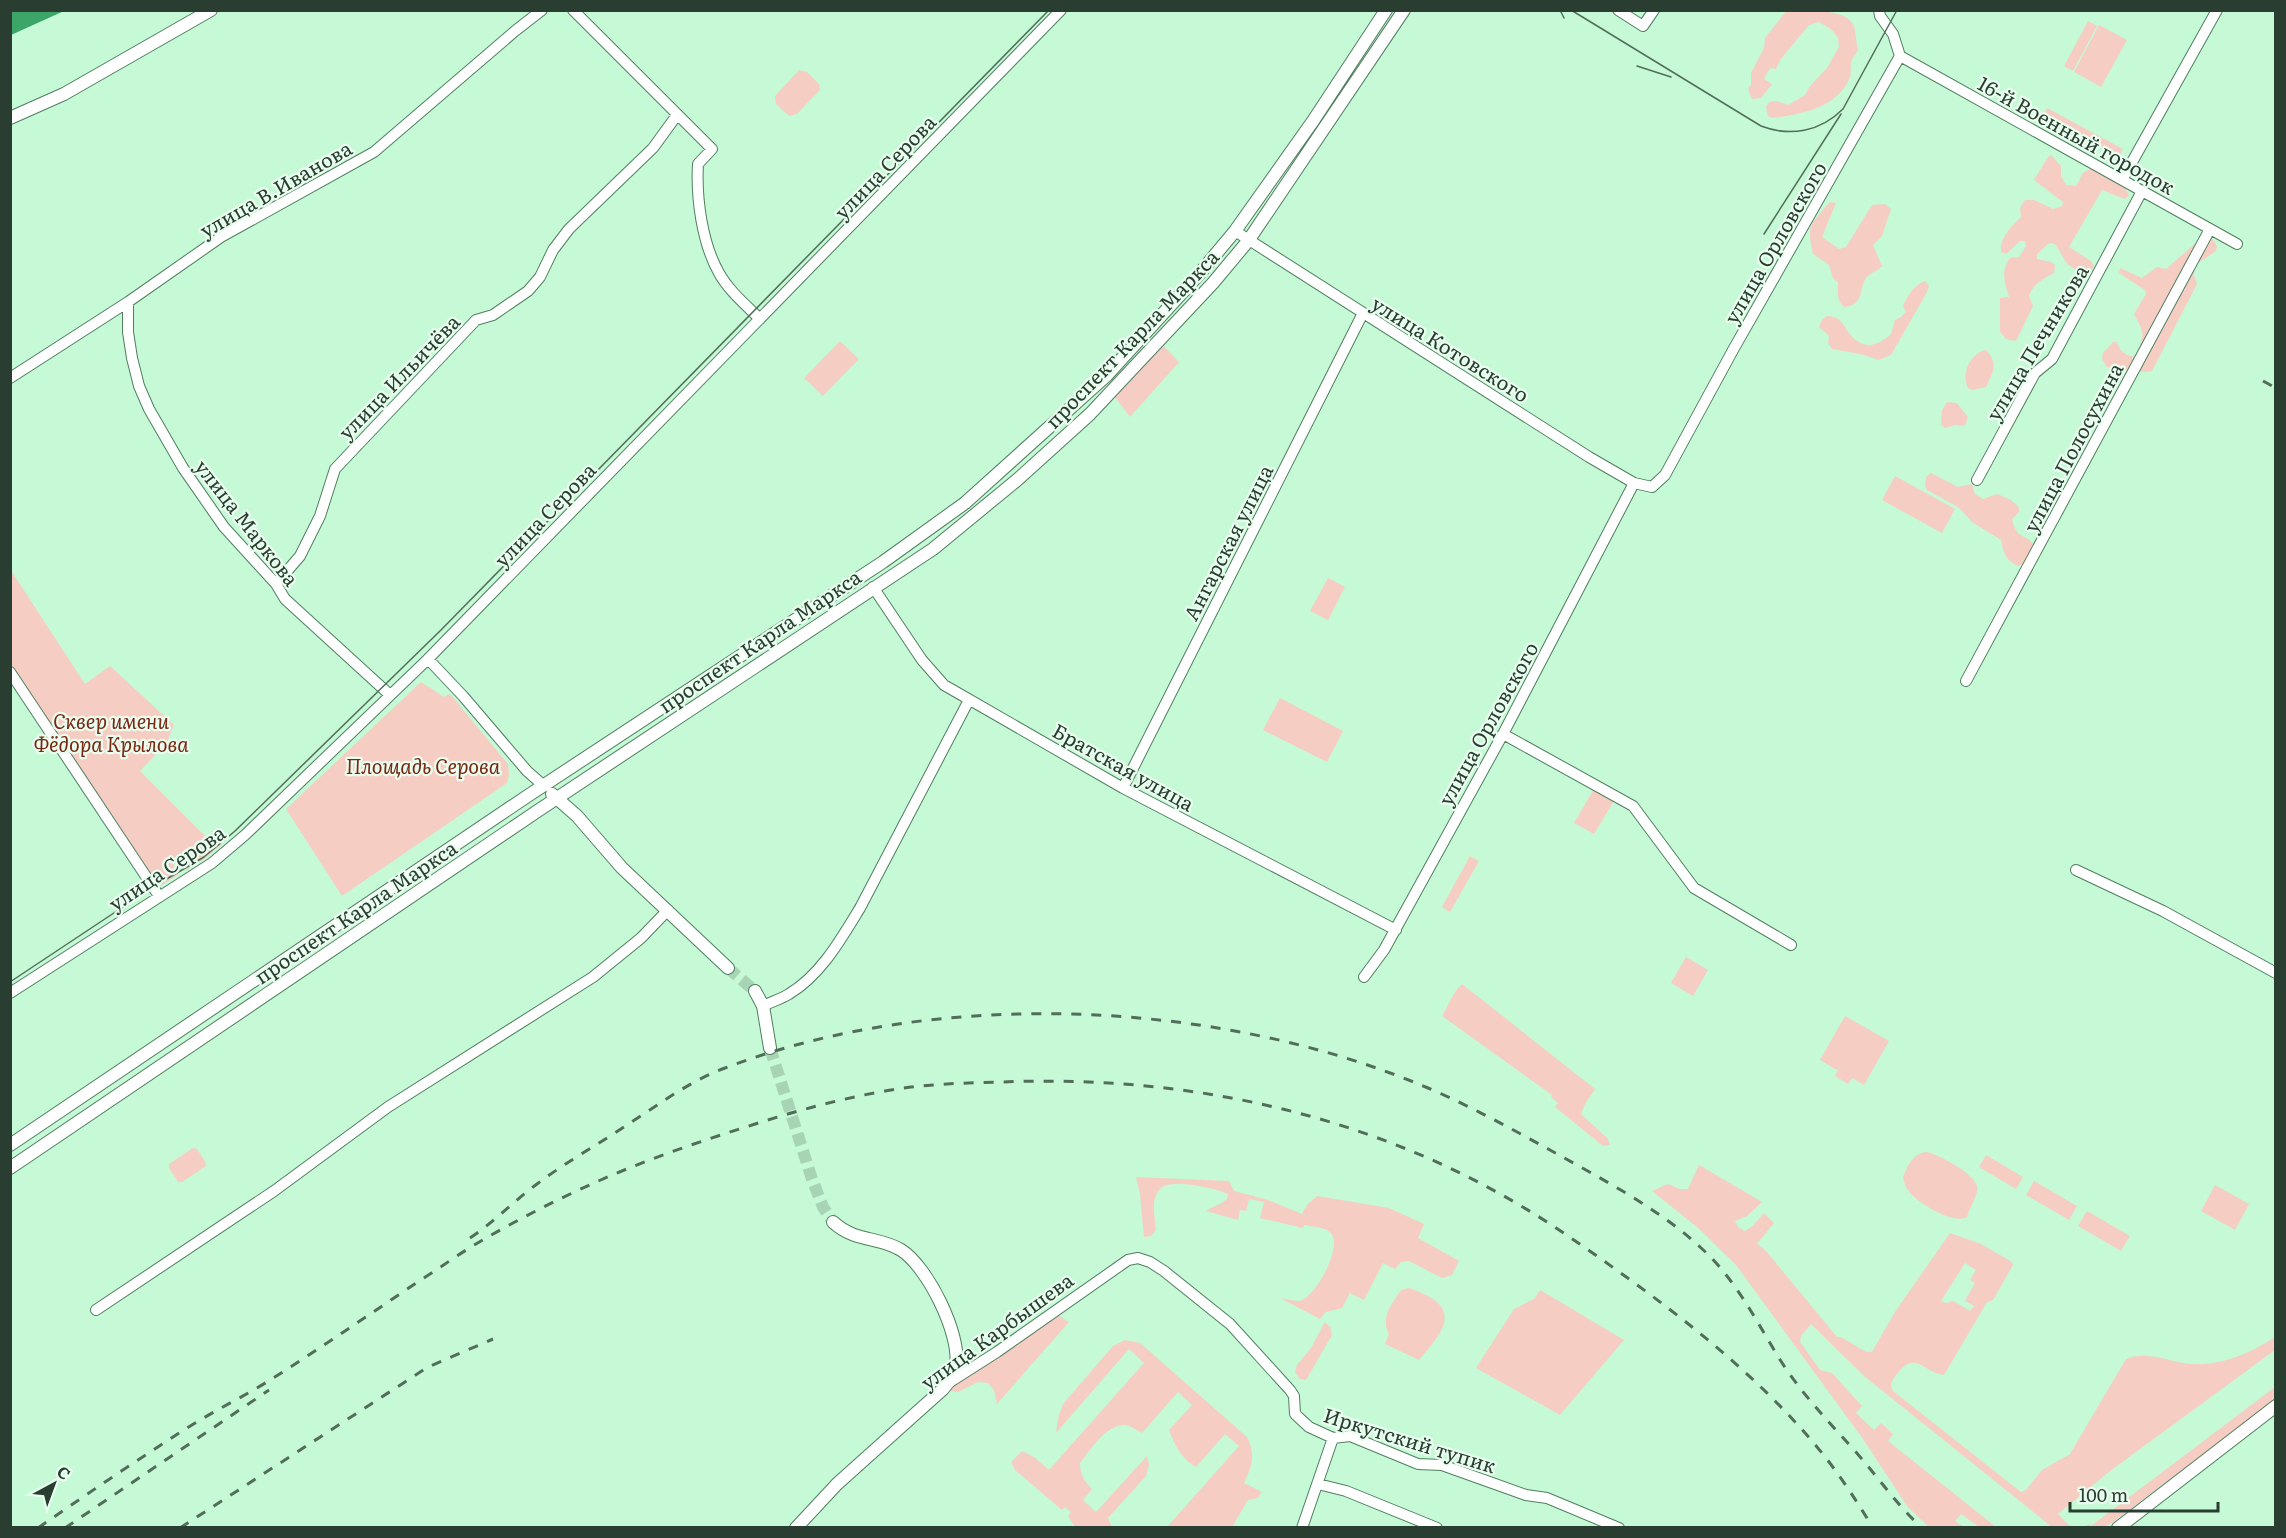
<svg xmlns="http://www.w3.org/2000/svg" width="2286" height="1538" font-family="Literata,serif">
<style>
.green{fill:#f6cdc3;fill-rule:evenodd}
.water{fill:#3ba668}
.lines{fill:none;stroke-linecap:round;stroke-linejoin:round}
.major-tunnel{stroke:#a7d4b5;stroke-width:12;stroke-dasharray:12 6;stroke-linecap:butt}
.minor-casing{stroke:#4f7f5f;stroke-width:12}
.major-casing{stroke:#4f7f5f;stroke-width:14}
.minor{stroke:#fff;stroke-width:10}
.major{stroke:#fff;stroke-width:12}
.tram{stroke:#526e5b;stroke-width:1.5}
.rail{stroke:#526e5b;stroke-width:3;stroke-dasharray:10 10;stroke-linecap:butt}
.labels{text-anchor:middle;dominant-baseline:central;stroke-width:4.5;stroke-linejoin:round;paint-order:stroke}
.street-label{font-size:20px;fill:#293e30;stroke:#eafef0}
.park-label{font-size:20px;font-style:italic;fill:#792713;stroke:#eafef0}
</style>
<rect width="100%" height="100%" fill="#c6f9d6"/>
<path class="green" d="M 1787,10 C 1802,10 1848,8 1854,26 C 1856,34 1856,42 1858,50 C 1856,54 1852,58 1851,62 C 1850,67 1852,72 1850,77 C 1838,108 1801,114 1773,118 L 1768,116 L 1766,107 C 1771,97 1780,102 1788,105 L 1805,95 L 1810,86 L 1827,68 L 1839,47 L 1838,38 L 1832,30 L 1819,22 L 1809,25 L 1780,60 L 1776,69 L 1770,68 L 1764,79 L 1772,84 L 1761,98 L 1752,99 L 1748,89 L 1751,85 L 1751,73 L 1764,48 L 1765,38 Z
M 2088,21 L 2097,26 L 2073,71 L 2064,66 Z
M 2099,25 L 2127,40 L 2101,87 L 2074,72 Z
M 799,70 L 807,72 L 819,84 L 820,90 L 797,114 L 789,116 L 776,104 L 775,96 Z
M 2047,108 L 2123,149 L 2119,156 L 2044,114 Z
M 2051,155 L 2061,166 L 2061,176 L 2066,185 L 2076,186 L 2083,173 L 2091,168 C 2104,174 2123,180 2129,195 L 2125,199 L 2102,190 L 2069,247 L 2091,261 L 2094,266 L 2090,274 L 2085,275 L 2067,264 L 2056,245 L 2052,243 L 2048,244 L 2037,254 L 2037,259 L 2051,262 L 2055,265 L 2054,273 C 2043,279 2033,284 2029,296 L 2033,306 L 2016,341 L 2006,339 L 2000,332 L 2000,298 L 2009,297 C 2005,282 2000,271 2010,258 L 2019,257 L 2026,246 L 2025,241 L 2020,241 L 2006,254 L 2001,252 C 1999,238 2012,226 2021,217 L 2020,208 L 2025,200 L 2034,200 L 2053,209 L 2062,206 L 2063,202 L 2034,180 L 2048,157 Z
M 1830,202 L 1836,203 L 1822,237 L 1839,249 L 1846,247 L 1872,205 L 1885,204 L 1891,209 L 1882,236 L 1873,245 L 1882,266 C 1877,272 1871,272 1866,278 C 1858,290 1865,305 1844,307 C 1836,299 1838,292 1838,282 L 1833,278 L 1829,265 L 1813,254 C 1806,224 1811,224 1830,202 Z
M 2209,234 L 2217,246 L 2216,251 L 2195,265 L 2194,275 L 2197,284 L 2152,371 C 2138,374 2122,368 2107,367 L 2102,359 L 2103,353 L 2113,342 L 2117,342 C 2120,352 2128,358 2138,356 C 2142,331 2147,338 2134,314 L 2146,294 L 2145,290 L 2119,273 L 2120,268 L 2142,278 L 2157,267 L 2166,269 L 2205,235 Z
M 1925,281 L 1929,286 L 1927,292 L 1891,355 L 1878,360 C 1864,353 1846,352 1832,349 L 1828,343 L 1829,336 L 1819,327 L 1822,320 L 1827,316 C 1845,316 1844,332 1856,340 C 1867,350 1882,343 1891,334 L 1895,320 L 1901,317 L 1906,312 L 1903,306 C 1908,295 1913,286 1925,281 Z
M 840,341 L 859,359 L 823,396 L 804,378 Z
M 1162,344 L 1179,362 L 1130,417 L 1114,396 Z
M 1986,350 C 1999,364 1993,372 1986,387 L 1972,390 L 1968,388 C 1961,374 1970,353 1986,350 Z
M 1947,402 L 1957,403 L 1968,417 L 1965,426 L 1955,425 L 1945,428 L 1941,425 L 1942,410 Z
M 1931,473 L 1958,487 L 1972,484 L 1975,494 L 1983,499 L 1997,494 L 2011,500 L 2019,507 L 2019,512 L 2012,519 C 2017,542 2027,532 2034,546 L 2027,561 L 2019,566 C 2006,562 2003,551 2001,540 L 1972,522 L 1958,507 L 1927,490 L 1925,486 L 1926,477 Z
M 1895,476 L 1955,509 L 1942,533 L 1882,500 Z
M 10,569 L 85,684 L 110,666 L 174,725 L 166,744 L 140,771 L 207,838 L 212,833 L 222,844 L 204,859 L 186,870 L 178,858 L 171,861 L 179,874 L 162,885 L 156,882 L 11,668 Z
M 1328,578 L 1345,587 L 1328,620 L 1310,611 Z
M 421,682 L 444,697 L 450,694 L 508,764 L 509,774 L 507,783 L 342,896 L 286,809 Z
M 1280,698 L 1343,731 L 1327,762 L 1263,730 Z
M 1595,787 L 1615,799 L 1594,834 L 1574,823 Z
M 1470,856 L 1479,861 L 1450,912 L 1442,907 Z
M 1686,957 L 1708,970 L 1693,996 L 1671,983 Z
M 1462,984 L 1595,1089 L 1585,1104 L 1581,1114 L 1608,1139 L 1610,1145 L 1603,1146 L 1555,1107 L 1558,1103 L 1551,1097 L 1552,1095 L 1442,1016 C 1449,1005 1452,993 1462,984 Z
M 1845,1016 L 1889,1041 L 1864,1085 L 1852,1078 L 1848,1084 L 1835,1076 L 1839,1068 L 1837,1070 L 1820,1060 Z
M 193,1148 L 197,1149 L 206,1163 L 206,1166 L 182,1182 L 178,1182 L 169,1168 L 169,1164 Z
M 1927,1152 C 1939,1155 1974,1173 1977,1186 C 1979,1194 1969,1209 1967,1217 C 1953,1225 1917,1203 1908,1190 C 1905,1187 1904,1181 1903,1177 C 1908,1165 1913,1153 1927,1152 Z
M 1986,1155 L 2023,1177 L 2016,1189 L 1979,1167 Z
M 1699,1165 L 1762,1202 L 1747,1216 L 1735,1221 L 1738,1227 L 1745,1231 L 1753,1226 L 1764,1213 L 1774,1223 L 1757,1244 L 1766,1251 L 1837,1337 L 1841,1337 L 1866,1352 L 1872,1352 L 1895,1312 L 1950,1233 L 1981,1244 L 2012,1262 L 2013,1265 L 1993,1300 L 1987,1302 L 1944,1375 C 1922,1372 1916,1349 1897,1374 C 1892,1380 1889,1384 1893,1391 L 2021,1492 L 2026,1490 L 2042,1470 L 2070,1454 L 2126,1359 C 2146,1350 2169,1362 2191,1364 C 2221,1366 2251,1353 2275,1337 L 2275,1350 L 2110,1471 L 2058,1514 L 2071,1527 L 2052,1527 L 1864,1376 L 1811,1324 L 1801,1336 L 1800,1342 L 1820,1370 L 1832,1373 L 1862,1406 L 1856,1413 L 1874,1430 L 1881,1423 L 1893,1434 L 1888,1441 L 1996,1527 L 1979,1527 L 1961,1514 L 1955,1521 L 1964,1527 L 1929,1527 L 1907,1506 L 1863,1439 L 1736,1265 L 1697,1227 L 1652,1191 L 1668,1184 L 1680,1189 L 1688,1189 ZM 1965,1263 L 1976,1270 L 1970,1280 L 1975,1283 L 1965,1301 L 1974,1306 L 1970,1311 L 1953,1301 L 1946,1303 L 1941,1301 Z
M 1136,1177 L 1229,1181 L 1234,1191 L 1268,1200 L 1302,1214 L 1307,1205 L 1317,1196 L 1389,1208 L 1424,1224 L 1418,1238 L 1459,1261 L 1452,1275 L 1442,1278 L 1409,1261 L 1401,1262 L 1395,1269 L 1383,1263 L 1364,1300 L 1350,1293 L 1342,1308 L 1326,1312 L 1320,1319 L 1280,1298 C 1286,1299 1294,1301 1299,1301 C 1316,1298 1343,1246 1331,1233 C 1326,1227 1312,1227 1304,1225 L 1303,1228 L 1260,1218 L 1264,1202 L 1249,1199 L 1246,1211 L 1240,1210 L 1238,1220 L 1206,1211 C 1213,1206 1221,1205 1227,1199 L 1228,1194 C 1216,1188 1169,1178 1160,1189 C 1150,1200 1155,1217 1156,1230 L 1151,1236 L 1144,1237 L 1140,1194 Z
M 2034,1181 L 2077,1206 L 2069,1220 L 2026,1195 Z
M 2215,1185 L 2249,1204 L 2235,1230 L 2201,1211 Z
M 2087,1211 L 2130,1236 L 2121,1251 L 2078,1226 Z
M 1409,1288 C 1462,1306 1448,1327 1419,1360 L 1385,1344 L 1389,1334 C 1380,1317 1392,1304 1401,1290 Z
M 1540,1290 L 1624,1340 L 1560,1415 L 1476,1368 L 1514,1309 L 1534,1299 Z
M 1056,1314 L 1069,1322 L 997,1404 L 994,1390 L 988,1383 L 978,1382 L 958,1392 L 951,1391 L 950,1386 Z
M 1325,1322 L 1330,1327 L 1332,1335 L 1306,1380 L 1300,1379 L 1295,1372 L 1297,1365 L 1311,1348 Z
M 1125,1340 L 1140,1343 L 1247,1437 C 1256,1455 1252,1466 1244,1483 L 1262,1492 L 1258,1498 L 1248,1500 L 1232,1527 L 1167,1527 L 1239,1446 L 1225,1434 L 1196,1467 C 1181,1458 1175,1446 1169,1430 L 1192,1405 L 1178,1392 L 1142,1433 C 1136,1430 1130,1425 1124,1425 C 1106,1425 1090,1450 1080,1463 C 1080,1474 1084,1481 1092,1489 L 1083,1500 L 1096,1512 L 1147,1456 L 1149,1465 L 1146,1476 L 1108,1518 L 1112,1527 L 1075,1527 L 1068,1516 L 1071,1512 L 1065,1507 L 1062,1510 L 1015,1470 L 1011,1462 L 1022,1451 L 1034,1457 L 1049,1470 L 1144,1363 L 1129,1349 L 1056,1433 L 1058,1418 L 1063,1404 L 1113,1346 Z
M 2275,1387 L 2275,1400 L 2112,1523 L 2104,1527 L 2081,1528 L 2090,1524 L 2091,1526 Z"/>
<path class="water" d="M 11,10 L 64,10 L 64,11 L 11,35 Z"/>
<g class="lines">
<path class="major-tunnel" d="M 728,968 L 755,991
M 770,1048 L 812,1179 L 823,1207 L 833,1222"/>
<defs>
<path id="minor" d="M 573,10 L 712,149 L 698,164 C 696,198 702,243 719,273 C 729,291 746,305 760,319
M 1618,10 L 1643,26 L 1654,10
M 1900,56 L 2237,244
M 2122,180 L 2217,10
M 1235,231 L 1589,457 L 1634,483 L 1652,487 L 1665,475 L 1733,350 L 1900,56 L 1893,34 L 1880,16 L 1879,10
M 128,302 L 128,332 L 132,358 L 139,386 L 149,409 L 183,468 L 224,527 L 276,584 L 285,599 L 390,695
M 10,378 L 128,302 L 221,237 L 374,152 L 515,31 L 542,10
M 1977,480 L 2035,373 L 2052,359 L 2142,191
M 276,584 L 300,556 L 320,516 L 335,469 L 476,320 L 493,315 L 528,291 L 540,277 L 553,250 L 569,229 L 653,148 L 677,115
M 873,587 L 922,660 L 944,685 L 1123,788 L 1396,930
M 428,659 L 463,696 L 527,771 L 544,786
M 10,672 L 159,896
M 1966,681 L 2210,229
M 1503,734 L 1633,806 L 1694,888 L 1791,945
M 1123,788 L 1363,313
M 2076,870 L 2163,911 L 2276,973
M 1364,977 L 1384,950 L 1503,734 L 1634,483
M 10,993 L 212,863 L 245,835 L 428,659 L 1061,10
M 763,1006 C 771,1002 781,999 789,994 C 821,975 841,939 860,908 L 969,700
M 96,1310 L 274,1191 L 388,1107 L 593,977 L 641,938 L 668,910
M 950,1382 L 997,1352 L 1128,1260 L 1138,1258 L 1150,1262 L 1164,1271 L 1230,1324 L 1290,1390 L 1294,1396 L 1295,1414 L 1309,1427 L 1333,1438 L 1350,1436 L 1418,1464 L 1442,1465 L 1526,1495 L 1547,1498 L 1619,1528
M 1318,1484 L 1346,1491 L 1437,1528
M 1302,1528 L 1333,1438"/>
<path id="major" d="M 10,118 L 64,94 L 211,10
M 552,794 L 577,816 L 622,868 L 728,968
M 755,991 L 763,1006 L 770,1048
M 10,1145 L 526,797 L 883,562 L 965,503 L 1107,375 L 1200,273 L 1235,231 L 1313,121 L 1386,10
M 10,1168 L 536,812 L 933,549 L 1017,480 L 1090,414 L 1213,283 L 1248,241 L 1404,10
M 796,1528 L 837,1484 L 943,1389 C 949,1382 955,1374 956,1365 C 961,1334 927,1266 901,1250 C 878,1236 856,1243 833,1222
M 2118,1528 L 2276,1406"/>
</defs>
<use href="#minor" class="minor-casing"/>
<use href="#major" class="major-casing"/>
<use href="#minor" class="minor"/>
<use href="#major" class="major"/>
<path class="tram" d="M 1560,10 L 1564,18
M 1571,10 L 1761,126 C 1790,137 1820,132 1843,109 L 1897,10
M 1637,66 L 1671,77
M 1764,234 L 1841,114
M 10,982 L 153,887 L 204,857 L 235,831 L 441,630 L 1049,10"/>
<path class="rail" d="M 2263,381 L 2276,388
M 470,1238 C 494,1222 514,1201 537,1184 C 566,1162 599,1144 630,1123 C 661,1103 690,1081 725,1068 C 937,987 1220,999 1428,1088 C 1470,1106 1510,1128 1550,1150 C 1600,1178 1658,1208 1700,1247 C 1735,1278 1755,1319 1779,1358 C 1800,1392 1828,1421 1855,1451 C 1878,1477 1896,1504 1922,1528
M 38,1528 C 87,1494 137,1460 187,1428 C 217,1409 249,1394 278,1375 C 326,1344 372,1313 419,1281 C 440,1268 460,1253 481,1241 C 517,1220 556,1200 594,1183 C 645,1160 698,1142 752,1125 C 796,1111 839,1099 885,1091 C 923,1084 962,1083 1001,1082 C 1204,1074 1402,1121 1571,1238 C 1662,1301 1756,1370 1826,1458 C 1843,1480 1858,1503 1873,1528
M 65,1528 L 269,1390
M 180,1528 L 428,1367 L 493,1339"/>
</g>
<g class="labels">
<g class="street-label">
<text transform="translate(2077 134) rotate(29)">16-й Военный городок</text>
<text transform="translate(884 166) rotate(-46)">улица Серова</text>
<text transform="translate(275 188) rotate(-30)">улица В.Иванова</text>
<text transform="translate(1774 242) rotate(-60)">улица Орловского</text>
<text transform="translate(1131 338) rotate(-46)">проспект Карла Маркса</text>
<text transform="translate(2036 342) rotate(-59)">улица Печникова</text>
<text transform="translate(1451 348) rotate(32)">улица Котовского</text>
<text transform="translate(398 376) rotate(-46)">улица Ильичёва</text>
<text transform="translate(2072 447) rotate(-62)">улица Полосухина</text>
<text transform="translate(544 514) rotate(-46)">улица Серова</text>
<text transform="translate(248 522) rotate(52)">улица Маркова</text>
<text transform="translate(1227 542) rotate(-63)">Ангарская улица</text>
<text transform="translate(759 640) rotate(-34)">проспект Карла Маркса</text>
<text transform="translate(1487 723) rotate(-61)">улица Орловского</text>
<text transform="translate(1124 766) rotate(29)">Братская улица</text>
<text transform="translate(166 867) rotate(-34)">улица Серова</text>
<text transform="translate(355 911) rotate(-34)">проспект Карла Маркса</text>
<text transform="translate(996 1330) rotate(-36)">улица Карбышева</text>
<text transform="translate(1410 1439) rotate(17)">Иркутский тупик</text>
</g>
<g class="park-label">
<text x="111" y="720">Сквер имени<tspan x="111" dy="23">Фёдора Крылова</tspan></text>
<text x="423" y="765">Площадь Серова</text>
</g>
</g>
<rect width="2286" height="1538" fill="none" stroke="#293e30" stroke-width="24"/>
<g transform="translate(54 1484) rotate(41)" stroke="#eafef0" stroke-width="4.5" paint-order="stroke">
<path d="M0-4.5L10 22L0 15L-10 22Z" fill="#293e30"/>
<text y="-9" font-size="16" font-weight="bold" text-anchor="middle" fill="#293e30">С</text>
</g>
<path d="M2070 1502v9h148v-9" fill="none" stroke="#293e30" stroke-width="3"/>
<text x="2079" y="1502" font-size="18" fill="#293e30" stroke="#eafef0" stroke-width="4.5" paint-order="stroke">100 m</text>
</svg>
